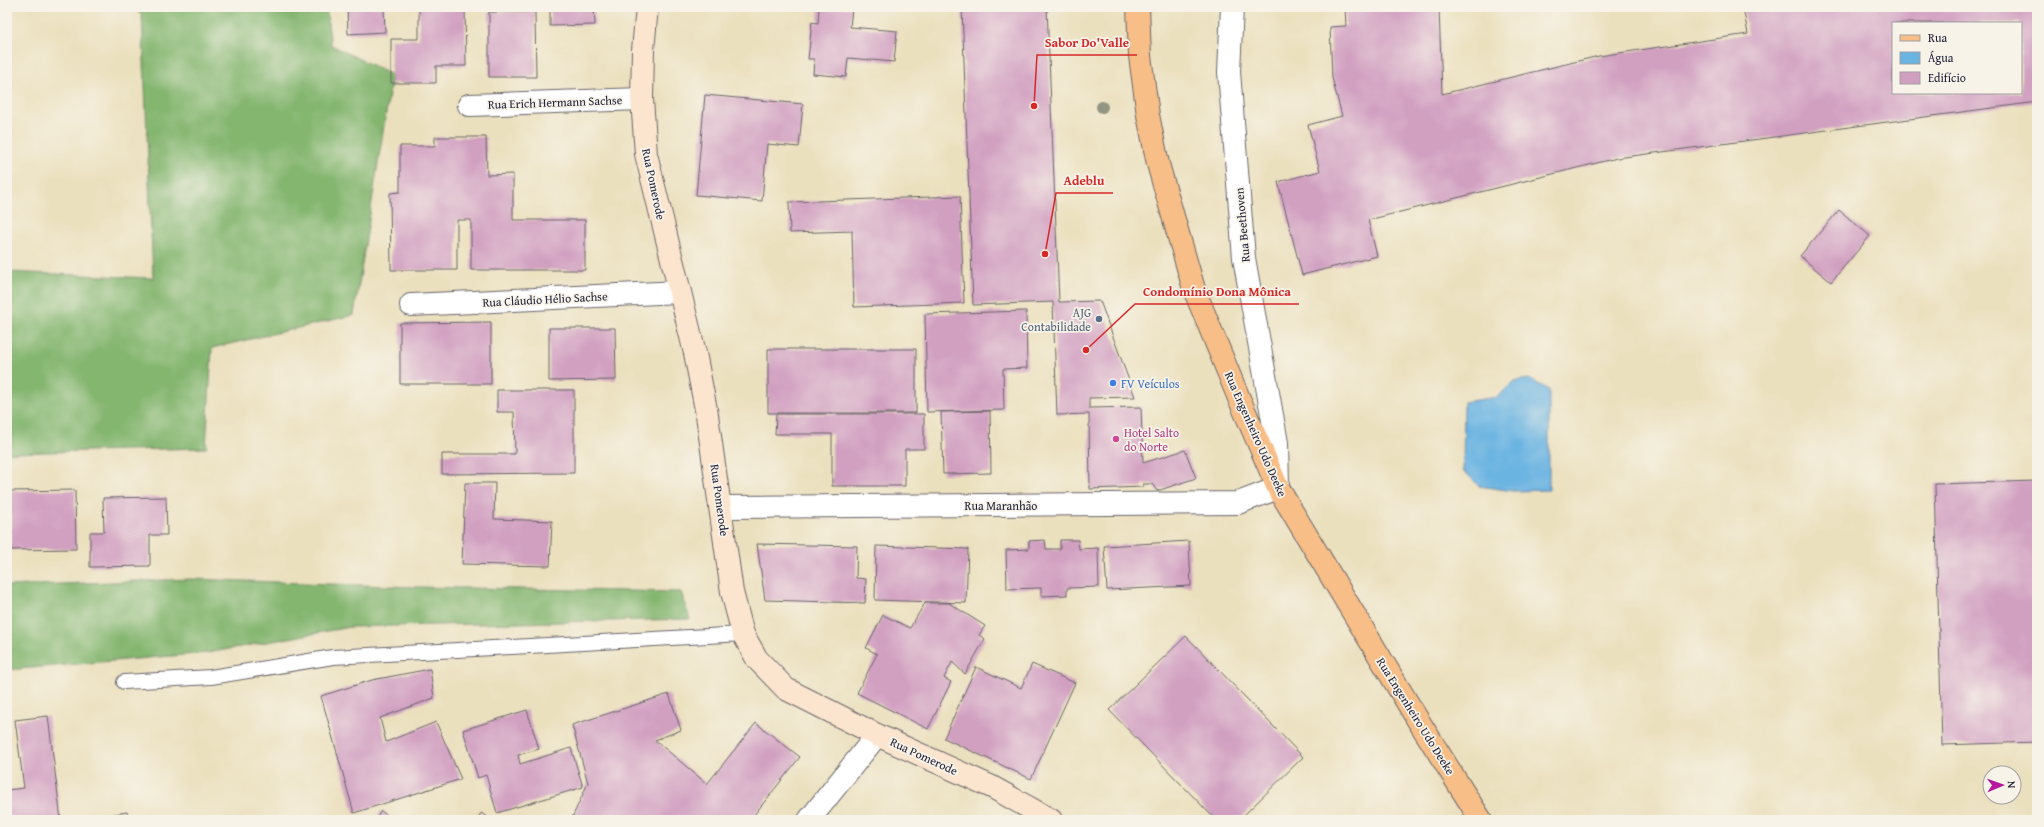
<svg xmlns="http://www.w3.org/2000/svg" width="2044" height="827" font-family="'Gentium Book Plus',serif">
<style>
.forest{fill:#84b66f;stroke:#536c55}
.water{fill:#6ab4e2;stroke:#466b8e}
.building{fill:#d1a0c1;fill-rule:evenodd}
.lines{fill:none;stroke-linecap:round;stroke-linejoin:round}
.lane-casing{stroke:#686469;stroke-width:16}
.street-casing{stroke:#686469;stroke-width:24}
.secondary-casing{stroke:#686469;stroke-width:24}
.primary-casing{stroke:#686469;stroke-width:24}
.lane{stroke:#fff;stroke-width:14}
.street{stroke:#fff;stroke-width:22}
.secondary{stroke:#fce5cf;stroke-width:22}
.primary{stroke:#f7be87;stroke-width:22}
.tree{fill:#929582}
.service-dot{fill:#5c6f8a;stroke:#f7f3e8;stroke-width:1.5}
.shop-dot{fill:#3f7fe0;stroke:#f7f3e8;stroke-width:1.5}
.hotel-dot{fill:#d1479c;stroke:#f7f3e8;stroke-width:1.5}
.labels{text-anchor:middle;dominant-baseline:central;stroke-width:3.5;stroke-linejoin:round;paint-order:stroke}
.street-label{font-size:12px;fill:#22223b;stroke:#f7f3e8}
.service-label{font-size:12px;fill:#4e5e75;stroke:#f7f3e8;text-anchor:end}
.shop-label{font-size:12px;fill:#366cbe;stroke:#f7f3e8;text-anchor:start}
.hotel-label{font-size:12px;fill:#b23c85;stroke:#f7f3e8;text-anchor:start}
.leader{fill:none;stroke:#d62828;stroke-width:1.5}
.callout-dot{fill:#d62828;stroke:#f7f3e8;stroke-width:1.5}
.callout-label{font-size:13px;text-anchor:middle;font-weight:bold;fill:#d62828;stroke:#f7f3e8;stroke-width:3.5;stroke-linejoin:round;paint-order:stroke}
</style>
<rect width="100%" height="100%" fill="#f7f3e8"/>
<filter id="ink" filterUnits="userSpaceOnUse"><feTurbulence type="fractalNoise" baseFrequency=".025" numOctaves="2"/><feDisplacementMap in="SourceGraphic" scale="8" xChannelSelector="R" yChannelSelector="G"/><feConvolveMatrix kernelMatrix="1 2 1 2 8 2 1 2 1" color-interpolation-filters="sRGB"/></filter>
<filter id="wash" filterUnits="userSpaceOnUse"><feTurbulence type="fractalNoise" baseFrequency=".012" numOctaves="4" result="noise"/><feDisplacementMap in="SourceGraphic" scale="16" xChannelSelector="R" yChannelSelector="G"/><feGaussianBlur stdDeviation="0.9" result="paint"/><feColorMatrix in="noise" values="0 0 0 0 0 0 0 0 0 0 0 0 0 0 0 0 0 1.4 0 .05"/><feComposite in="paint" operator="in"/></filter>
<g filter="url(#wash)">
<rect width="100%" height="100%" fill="#ebe0be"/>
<path class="forest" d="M 130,7 L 326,7 L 331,45 L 392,75 L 354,315 L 212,348 L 206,448 L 7,453 L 7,272 L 153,278 L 142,14 Z
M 191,579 L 416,587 L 681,592 L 690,619 L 350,627 L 207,653 L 7,670 L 7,586 Z"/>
<path class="water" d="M 1529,379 L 1549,390 L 1549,490 L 1513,491 L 1479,486 L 1463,470 L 1464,402 L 1497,397 L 1515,381 Z"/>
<g id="blocks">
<path class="building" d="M 347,7 L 384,7 L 385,32 L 348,34 Z
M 419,7 L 465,7 L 466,66 L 436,66 L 436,83 L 391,83 L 391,39 L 419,39 Z
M 550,7 L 594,7 L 595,25 L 550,26 Z
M 819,7 L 852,8 L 850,27 L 897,31 L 894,62 L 848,58 L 846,77 L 813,74 L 814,59 L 808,59 L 812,22 L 818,23 Z
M 962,7 L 1047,7 L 1059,302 L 1100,301 L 1135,397 L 1089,398 L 1089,408 L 1141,407 L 1143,463 L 1185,450 L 1196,478 L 1157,491 L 1152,484 L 1143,484 L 1143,487 L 1090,489 L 1089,414 L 1057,415 L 1053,302 L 973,305 Z
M 1345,7 L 1439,7 L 1442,94 L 1599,56 L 1748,34 L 1743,7 L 2037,7 L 2037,102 L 1617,158 L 1368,220 L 1377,256 L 1302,275 L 1278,182 L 1320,171 L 1308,125 L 1342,116 L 1332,78 L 1330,27 L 1346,26 ZM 1893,23 L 2021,23 L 2021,93 L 1893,93 Z
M 489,12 L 535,12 L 536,77 L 489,77 Z
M 705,95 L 803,104 L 799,147 L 767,144 L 762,201 L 696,195 Z
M 435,137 L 486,137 L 487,175 L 513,174 L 513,220 L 585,220 L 585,270 L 471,270 L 471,220 L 457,220 L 457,270 L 391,270 L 390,193 L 400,192 L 400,146 L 435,146 Z
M 960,196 L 964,303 L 854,307 L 852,231 L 790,233 L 789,202 Z
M 1839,210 L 1870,236 L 1831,282 L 1800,256 Z
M 1026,311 L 1027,368 L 1003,369 L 1004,410 L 927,412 L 925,314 Z
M 491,322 L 491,384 L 400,384 L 400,323 Z
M 549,328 L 615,328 L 616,380 L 549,381 Z
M 768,349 L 916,349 L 916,413 L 768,413 Z
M 497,390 L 574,390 L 574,473 L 442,474 L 442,454 L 515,454 L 514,412 L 497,412 Z
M 990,411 L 991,473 L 943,474 L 941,412 Z
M 776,414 L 924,414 L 924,449 L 905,449 L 905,486 L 832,486 L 832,434 L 775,434 Z
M 2037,481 L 2037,742 L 1942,745 L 1935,484 Z
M 465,483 L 495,483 L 494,519 L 552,521 L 550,566 L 462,564 Z
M 75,490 L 76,549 L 11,550 L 10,491 Z
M 166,497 L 167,535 L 150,535 L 150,566 L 90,567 L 90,532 L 104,532 L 103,498 Z
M 1045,540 L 1046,549 L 1060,549 L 1060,540 L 1078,540 L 1079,549 L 1098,548 L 1099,587 L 1067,588 L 1067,595 L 1041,596 L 1041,588 L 1007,589 L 1006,550 L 1029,549 L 1029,541 Z
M 1189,541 L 1191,586 L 1107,590 L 1104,546 Z
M 757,544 L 857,546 L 856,578 L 866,579 L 865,603 L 765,600 Z
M 876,546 L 968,549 L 966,603 L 875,600 Z
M 925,603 L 949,603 L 985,626 L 979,635 L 985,639 L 965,674 L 952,662 L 944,678 L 951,682 L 928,729 L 857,693 L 877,654 L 866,648 L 883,615 L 910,628 Z
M 1186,636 L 1303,757 L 1239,820 L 1216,820 L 1109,710 Z
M 1032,664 L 1075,683 L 1031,779 L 944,738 L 976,667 L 1021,688 Z
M 430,669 L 434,698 L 380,718 L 386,742 L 436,722 L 461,779 L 354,813 L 321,696 L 372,680 Z
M 669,694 L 681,730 L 655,740 L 707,784 L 756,723 L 800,757 L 750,820 L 571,820 L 588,783 L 572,725 Z
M 527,710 L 539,749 L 518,755 L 520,764 L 571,748 L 583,787 L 497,813 L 486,775 L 478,778 L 463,730 Z
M 48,716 L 61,820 L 7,820 L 7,790 L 24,788 L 15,720 Z
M 381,811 L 394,820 L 375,820 Z
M 127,812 L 129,820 L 82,820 L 82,819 Z
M 481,813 L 493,820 L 477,820 Z"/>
</g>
</g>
<g filter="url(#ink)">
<use href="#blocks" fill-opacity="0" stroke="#686469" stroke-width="1"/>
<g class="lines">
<defs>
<path id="lane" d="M 124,682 L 211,677 L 333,657 L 743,634"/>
<path id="street" d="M 469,105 L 642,99
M 411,305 L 679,292
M 721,507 L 1238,503 L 1278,488 L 1277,443 L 1244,258 L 1229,72 L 1232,7
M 809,820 L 877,735"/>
<path id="secondary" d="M 647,7 L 643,50 L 642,99 L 646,154 L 695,353 L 707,415 L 732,592 L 743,634 L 757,659 L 786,689 L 877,735 L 992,787 L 1051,820"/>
<path id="primary" d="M 1138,7 L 1140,56 L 1148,115 L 1158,164 L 1194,289 L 1238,396 L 1278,488 L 1416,717 L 1481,820"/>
</defs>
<use href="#lane" class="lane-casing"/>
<use href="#street" class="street-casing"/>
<use href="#secondary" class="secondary-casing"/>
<use href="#primary" class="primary-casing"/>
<use href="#lane" class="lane"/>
<use href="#street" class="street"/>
<use href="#secondary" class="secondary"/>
<use href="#primary" class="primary"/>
</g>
<circle class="tree" cx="1102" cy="107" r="6"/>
</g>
<circle class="service-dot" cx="1099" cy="319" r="4"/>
<circle class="shop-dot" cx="1113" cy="383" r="4"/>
<circle class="hotel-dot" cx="1116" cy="439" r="4"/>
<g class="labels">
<g class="street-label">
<text transform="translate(555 102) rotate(-2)">Rua Erich Hermann Sachse</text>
<text transform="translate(654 184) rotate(78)">Rua Pomerode</text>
<text transform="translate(1242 225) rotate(-95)">Rua Beethoven</text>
<text transform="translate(545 299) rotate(-3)">Rua Cláudio Hélio Sachse</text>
<text transform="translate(1256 434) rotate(66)">Rua Engenheiro Udo Deeke</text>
<text transform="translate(720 500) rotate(82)">Rua Pomerode</text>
<text x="1001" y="505">Rua Maranhão</text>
<text transform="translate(1416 716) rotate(58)">Rua Engenheiro Udo Deeke</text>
<text transform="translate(924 756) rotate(25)">Rua Pomerode</text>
</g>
<g class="service-label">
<text x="1091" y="312">AJG<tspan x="1091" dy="14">Contabilidade</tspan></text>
</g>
<g class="shop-label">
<text x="1121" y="383">FV Veículos</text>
</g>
<g class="hotel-label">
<text x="1124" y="432">Hotel Salto<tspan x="1124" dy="14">do Norte</tspan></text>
</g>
</g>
<path class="leader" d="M1034 106L1037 55H1137M1045 254L1056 193H1113M1086 350L1135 304H1299"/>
<g class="callout-dot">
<circle cx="1034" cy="106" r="4"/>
<circle cx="1045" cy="254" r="4"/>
<circle cx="1086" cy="350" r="4"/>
</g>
<g class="callout-label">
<text x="1087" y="47">Sabor Do'Valle</text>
<text x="1084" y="185">Adeblu</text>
<text x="1217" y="296">Condomínio Dona Mônica</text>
</g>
<rect width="2044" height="827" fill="none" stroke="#f7f3e8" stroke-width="24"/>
<rect x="1892" y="22" width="130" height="72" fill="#f7f3e8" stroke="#a29fa3"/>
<rect x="1900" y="35" width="20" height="6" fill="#f7be87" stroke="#a29fa3"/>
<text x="1928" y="42" font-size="12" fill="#22223b">Rua</text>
<rect x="1900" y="52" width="20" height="12" fill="#6ab4e2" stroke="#a29fa3"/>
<text x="1928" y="62" font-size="12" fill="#22223b">Água</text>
<rect x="1900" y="72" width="20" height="12" fill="#d1a0c1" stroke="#a29fa3"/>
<text x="1928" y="82" font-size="12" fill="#22223b">Edifício</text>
<g transform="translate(2002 785) rotate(88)"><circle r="19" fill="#f7f3e8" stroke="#a29fa3"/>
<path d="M0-3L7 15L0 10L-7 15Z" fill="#b5179e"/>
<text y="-6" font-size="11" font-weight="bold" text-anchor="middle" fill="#22223b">N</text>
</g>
</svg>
